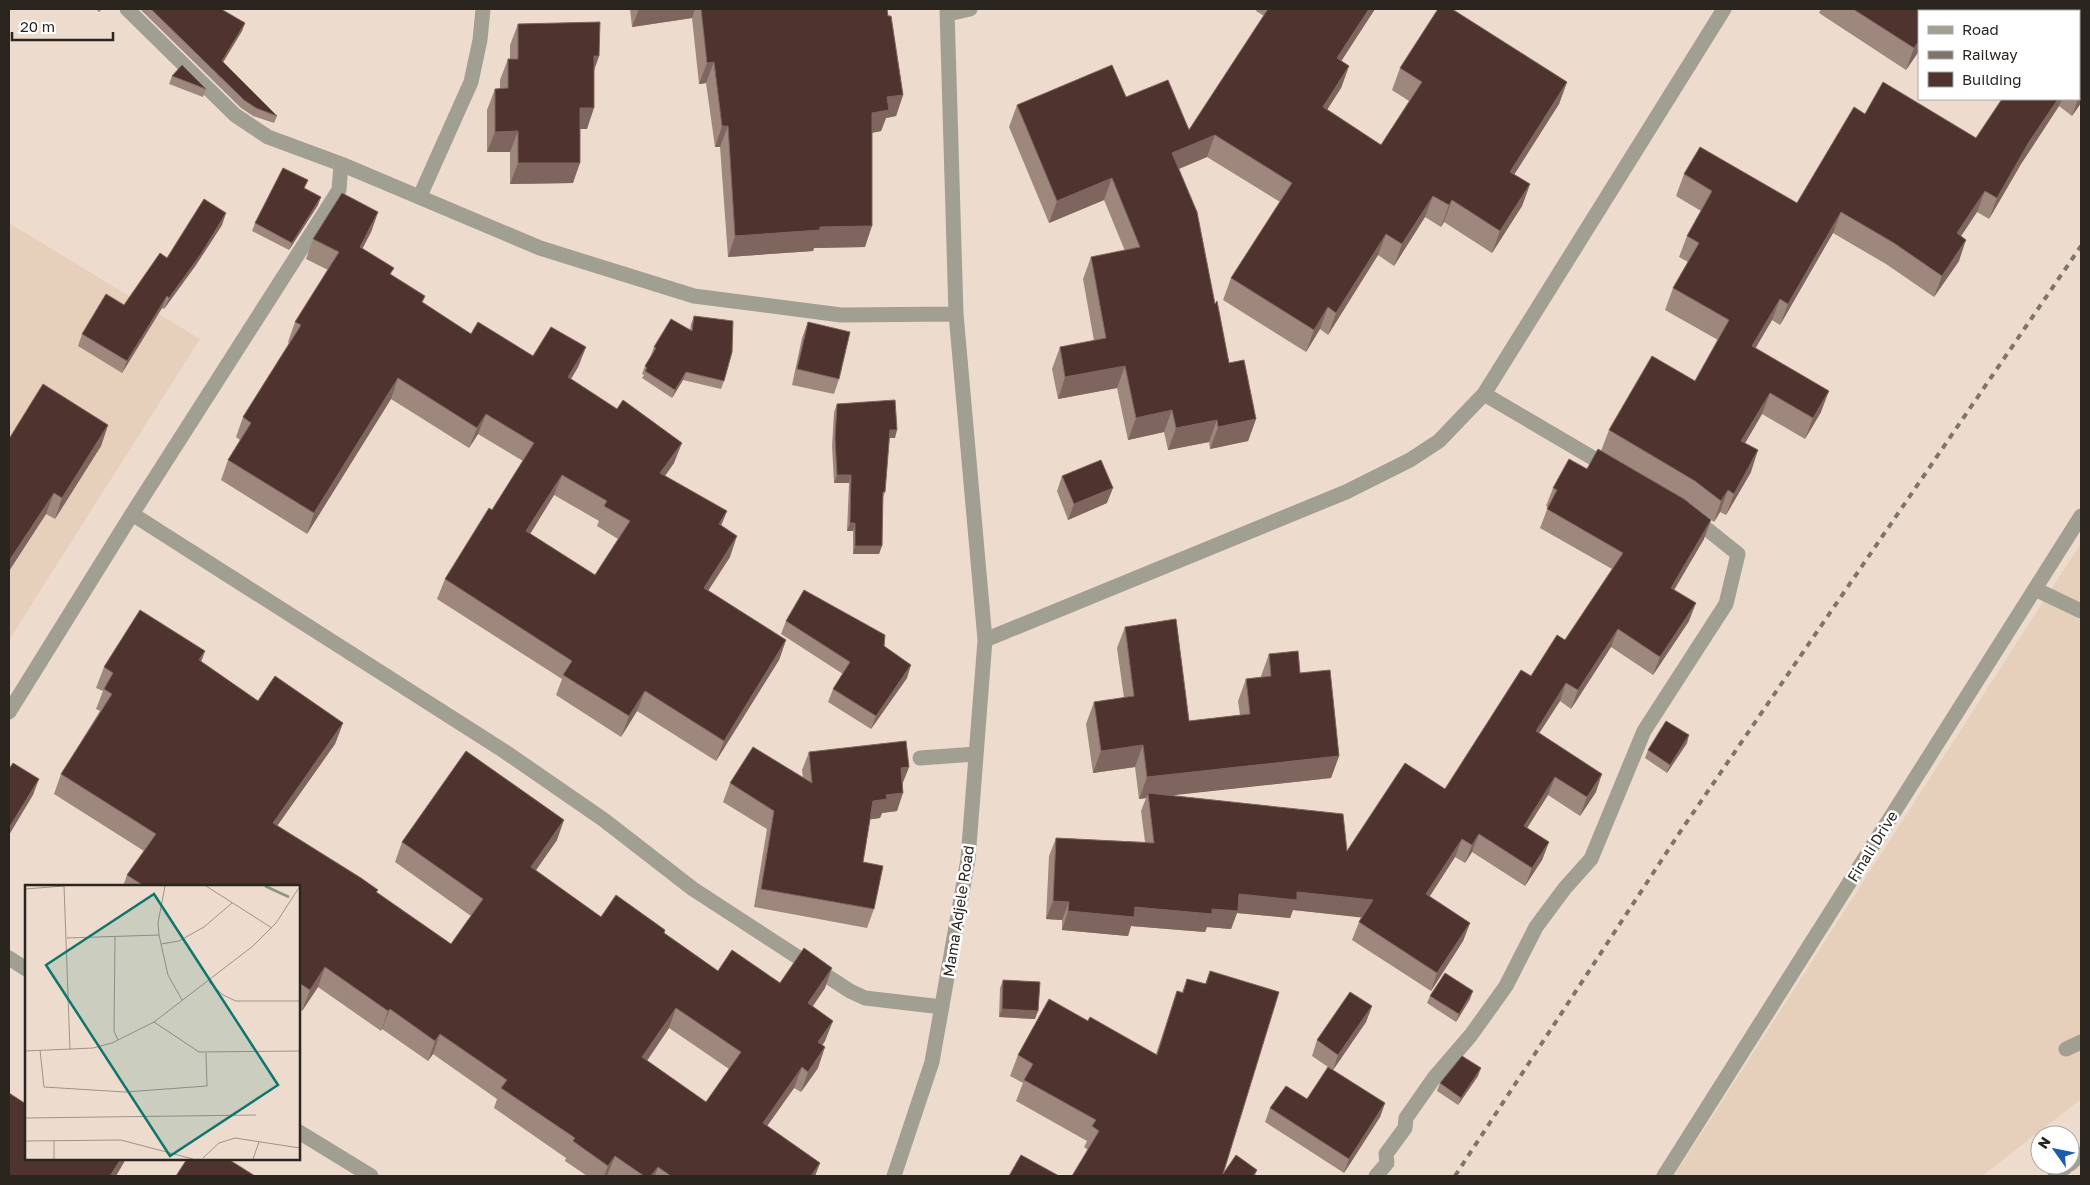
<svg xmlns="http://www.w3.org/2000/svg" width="2090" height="1185" font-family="'Golos Text',sans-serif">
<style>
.built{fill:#e6d0bb}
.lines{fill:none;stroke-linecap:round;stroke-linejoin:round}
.minor{stroke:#a19f92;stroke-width:15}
.rail{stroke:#7f746b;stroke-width:4;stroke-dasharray:6 6;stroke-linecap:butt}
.wall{fill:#9e887e;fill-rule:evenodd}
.shaded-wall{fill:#7e665e}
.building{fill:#4e332e;stroke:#7e665e;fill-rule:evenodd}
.labels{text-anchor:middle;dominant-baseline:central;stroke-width:5;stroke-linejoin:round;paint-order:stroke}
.street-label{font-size:15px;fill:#2b251f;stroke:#fff}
.inset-river{fill:none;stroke:#8a987d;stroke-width:2.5}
.inset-road{fill:none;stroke:#9f9387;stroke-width:1}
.view{fill:#0f766e;fill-opacity:0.15;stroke:#0f766e;stroke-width:2.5}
.inset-edge{fill:none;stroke:#2b251f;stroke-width:2.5}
</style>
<rect width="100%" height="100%" fill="#eddccd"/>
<path class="built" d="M 9,223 L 200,339 L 9,640 Z
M 2081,543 L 2081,1099 L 1982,1176 L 1674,1176 Z"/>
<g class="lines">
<path class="minor" d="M 127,9 L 235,115 L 268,137 L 341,164
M 948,14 L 970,9
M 420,196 L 471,82 L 480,40 L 483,9
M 1484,394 L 1610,468
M 132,514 L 504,751 L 604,820 L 693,889 L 850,991 L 865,998 L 942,1007
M 2035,589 L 2081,611
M 985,640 L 1346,492 L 1410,460 L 1439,441 L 1484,394 L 1724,9
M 9,712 L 132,514 L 339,190 L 341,164 L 540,248 L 694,296 L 841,315 L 956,314
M 920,758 L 976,754
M 9,958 L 26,969
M 2066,1049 L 2081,1042
M 299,1132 L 371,1176
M 2070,1164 L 2081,1154
M 894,1176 L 932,1062 L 968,859 L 985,640 L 956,314 L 947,9
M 1376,1176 L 1387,1163 L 1386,1154 L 1405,1128 L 1406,1118 L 1434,1078 L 1471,1035 L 1506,986 L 1536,927 L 1565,888 L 1591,859 L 1644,731 L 1726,604 L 1738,554 L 1692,517
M 1664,1176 L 2081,516
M 2055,1176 L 2068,1165"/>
<path class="rail" d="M 1455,1176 L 1680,832 L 2081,246"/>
</g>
<path class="wall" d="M 96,9 L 102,9 L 99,12 Z
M 140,9 L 221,9 L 245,23 L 242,31 L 223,62 L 277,116 L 274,123 L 253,116 L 241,108 Z
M 630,9 L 887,9 L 903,95 L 896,116 L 886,118 L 881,131 L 872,133 L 865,247 L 814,248 L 813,251 L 728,257 L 720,147 L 715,147 L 706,83 L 699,84 L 692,18 L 632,27 Z
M 1257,9 L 1375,9 L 1341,61 L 1349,66 L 1341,88 L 1327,109 L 1381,145 L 1409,101 L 1392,90 L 1400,68 L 1567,82 L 1559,104 L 1514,174 L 1530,184 L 1522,206 L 1492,253 L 1444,222 L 1441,227 L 1425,217 L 1394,266 L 1378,255 L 1328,335 L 1320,329 L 1306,352 L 1223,300 L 1231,278 L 1280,202 L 1207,157 L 1179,169 L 1215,304 L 1229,363 L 1256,419 L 1248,441 L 1210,449 L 1209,442 L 1168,450 L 1164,432 L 1128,440 L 1117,388 L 1058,399 L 1052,369 L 1060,347 L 1094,341 L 1083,279 L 1091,257 L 1125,251 L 1104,200 L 1049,223 L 1009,127 L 1017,105 L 1126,97 L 1189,130 L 1264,16 L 1256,11 Z
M 1821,9 L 1946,9 L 1919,11 L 1919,51 L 1906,70 L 1819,13 Z
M 1956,9 L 1969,9 L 1968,11 L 1960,11 Z
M 2056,9 L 2081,9 L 2081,103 L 2072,116 L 2059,106 L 2021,164 L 1989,219 L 1977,212 L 1961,236 L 1959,261 L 1934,297 L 1886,264 L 1833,233 L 1780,325 L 1772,320 L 1755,348 L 1821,412 L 1805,439 L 1762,414 L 1745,443 L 1751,472 L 1726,515 L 1720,512 L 1714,522 L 1687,501 L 1704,539 L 1674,590 L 1689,621 L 1653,675 L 1611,647 L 1571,709 L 1560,701 L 1539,733 L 1596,792 L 1580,816 L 1548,795 L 1527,828 L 1549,842 L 1542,860 L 1525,886 L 1472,852 L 1465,863 L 1455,857 L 1429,897 L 1470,923 L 1463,941 L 1431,991 L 1352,940 L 1359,922 L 1361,917 L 1293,910 L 1290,918 L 1237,913 L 1231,929 L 1207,927 L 1205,932 L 1131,926 L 1128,936 L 1062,930 L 1062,920 L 1046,919 L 1049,856 L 1056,838 L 1145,842 L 1141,811 L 1146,798 L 1139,799 L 1135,767 L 1093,773 L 1086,724 L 1094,702 L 1124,698 L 1117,648 L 1125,627 L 1189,721 L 1240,715 L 1238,701 L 1246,679 L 1261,677 L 1261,676 L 1269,654 L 1300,673 L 1339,756 L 1331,778 L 1171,795 L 1347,851 L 1445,789 L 1531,676 L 1565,640 L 1612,569 L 1540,528 L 1548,507 L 1546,506 L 1553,488 L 1587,469 L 1601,451 L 1609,430 L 1695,381 L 1718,340 L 1665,310 L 1673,288 L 1688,262 L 1679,257 L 1687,236 L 1701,211 L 1676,196 L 1684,174 L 1797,203 L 1865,114 L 1976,138 L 2002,99 L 2079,99 L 2079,11 L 2059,11 Z
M 518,24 L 599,56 L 594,70 L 587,129 L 580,129 L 573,183 L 510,184 L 510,152 L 487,152 L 487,110 L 495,89 L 500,89 L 500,80 L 508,59 L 510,59 L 510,45 Z
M 172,76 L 206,89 L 203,97 L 169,84 Z
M 305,188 L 318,205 L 289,250 L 252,231 L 255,223 Z
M 378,212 L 371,232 L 362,248 L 423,303 L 471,334 L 533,356 L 586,347 L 578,367 L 571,379 L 674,463 L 665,476 L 721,526 L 730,557 L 708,590 L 786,640 L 779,660 L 716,761 L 637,711 L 621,737 L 556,695 L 562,679 L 437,599 L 445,579 L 492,510 L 523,461 L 478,434 L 469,448 L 391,399 L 307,534 L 221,480 L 228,460 L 240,440 L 236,437 L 243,417 L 289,343 L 288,342 L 295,322 L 328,270 L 306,259 L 313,239 ZM 554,495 L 599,521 L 597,526 L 618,539 L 595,575 L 530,534 Z
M 222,225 L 196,265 L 164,309 L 162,308 L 122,373 L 78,346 L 82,334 L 124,305 L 167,258 Z
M 694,316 L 724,381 L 721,389 L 683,380 L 672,398 L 642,378 L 644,375 L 642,374 L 645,366 L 652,355 L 651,355 L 654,347 L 690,330 L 691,324 Z
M 808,322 L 839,379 L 834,394 L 792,385 L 802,338 Z
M 837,404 L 895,438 L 889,438 L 885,492 L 883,497 L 879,554 L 853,554 L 853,531 L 847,531 L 849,483 L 834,483 L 832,446 L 834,412 Z
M 108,425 L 101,446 L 55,519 L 46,514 L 9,571 L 9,439 Z
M 1062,476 L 1107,503 L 1068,520 L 1057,491 Z
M 786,621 L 884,646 L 907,678 L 871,729 L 828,702 L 833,689 L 843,674 L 781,634 Z
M 201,662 L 258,701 L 343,723 L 335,744 L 277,826 L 378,890 L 377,892 L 451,944 L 471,916 L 395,862 L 402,842 L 557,840 L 536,870 L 601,917 L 664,933 L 718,971 L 780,983 L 825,988 L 812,1006 L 825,1041 L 822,1045 L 818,1068 L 801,1092 L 794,1088 L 767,1126 L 820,1163 L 815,1176 L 587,1176 L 565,1161 L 566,1158 L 494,1108 L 497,1099 L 433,1054 L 428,1061 L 382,1029 L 381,1031 L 318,987 L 302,1011 L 299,1008 L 299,886 L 123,886 L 127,875 L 144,851 L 54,794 L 61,774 L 100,711 L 96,709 L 103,691 L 96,688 L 104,667 ZM 669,1028 L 729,1069 L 706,1102 L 647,1061 Z
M 1687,743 L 1667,773 L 1645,758 L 1648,750 Z
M 809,752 L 909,767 L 902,784 L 897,811 L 882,813 L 880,818 L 870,819 L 863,862 L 874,909 L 867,928 L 754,907 L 767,829 L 723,802 L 730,783 L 803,778 L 802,770 Z
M 1210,971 L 1223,1174 L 1257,1170 L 1255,1176 L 1072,1176 L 1088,1150 L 1084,1147 L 1087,1141 L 1016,1101 L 1023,1083 L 1010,1076 L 1018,1055 L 1088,1021 L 1156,1054 L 1177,991 L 1182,992 L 1187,979 L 1205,984 Z
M 1003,980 L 1035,1019 L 999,1017 L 1000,988 Z
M 1430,996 L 1470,999 L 1456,1022 L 1427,1003 Z
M 1372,1006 L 1366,1022 L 1333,1070 L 1385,1103 L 1380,1117 L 1344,1173 L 1265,1122 L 1270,1108 L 1307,1099 L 1328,1067 L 1312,1056 L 1317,1040 Z
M 1478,1076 L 1458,1105 L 1437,1091 L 1440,1083 Z"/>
<path class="shaded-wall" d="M 639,9 L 695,9 L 692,18 L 632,27 Z
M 1369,9 L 1375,9 L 1329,80 L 1337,58 Z
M 1940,9 L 1946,9 L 1944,11 L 1938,11 Z
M 245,23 L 242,31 L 219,69 L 222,61 Z
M 1919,41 L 1919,51 L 1906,70 L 1914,48 Z
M 594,56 L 599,56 L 592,76 Z
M 714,62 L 706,83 L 699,84 L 707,63 Z
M 1349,66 L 1341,88 L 1315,129 L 1323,107 Z
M 1567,82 L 1559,104 L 1502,194 L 1510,172 Z
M 2081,92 L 2081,103 L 2072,116 L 2078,99 L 2079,99 L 2079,94 Z
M 903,95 L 896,116 L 886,118 L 881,131 L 864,134 L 872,113 L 887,97 Z
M 2058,99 L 2062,99 L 2059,106 L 2021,164 L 1989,219 L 1997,198 L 2029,142 Z
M 580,108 L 594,108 L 587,129 L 572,129 Z
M 722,126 L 728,126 L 720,147 L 715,147 Z
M 518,131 L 510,152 L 487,152 L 495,132 Z
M 1215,135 L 1207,157 L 1164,175 L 1172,153 Z
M 518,163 L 580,163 L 573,183 L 510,184 Z
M 1112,178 L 1104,200 L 1049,223 L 1057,201 Z
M 1530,184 L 1522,206 L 1492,253 L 1500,231 Z
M 1985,191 L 1977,212 L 1949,254 L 1957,233 Z
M 1433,196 L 1425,217 L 1394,266 L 1402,244 Z
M 321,197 L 318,205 L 289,250 L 292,243 Z
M 1452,200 L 1444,222 L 1441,227 L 1449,205 Z
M 378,212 L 371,232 L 353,267 L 360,247 Z
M 1841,212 L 1833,233 L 1780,325 L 1788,304 Z
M 226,213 L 222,225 L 196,265 L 164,309 L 169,298 Z
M 872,226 L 865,247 L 814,248 L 813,251 L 728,257 L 735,236 L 820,227 Z
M 1386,234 L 1378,255 L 1328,335 L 1336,313 Z
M 1966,240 L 1959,261 L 1934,297 L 1942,276 Z
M 167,296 L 162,308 L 122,373 L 127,361 Z
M 1780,299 L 1772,320 L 1744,368 L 1752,346 Z
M 1328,307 L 1320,329 L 1306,352 L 1314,330 Z
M 586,347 L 578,367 L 560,397 L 568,377 Z
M 1125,366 L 1117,388 L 1058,399 L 1065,377 Z
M 686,372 L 683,380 L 672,398 L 675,390 Z
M 398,378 L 391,399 L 307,534 L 314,513 Z
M 1829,391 L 1821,412 L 1805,439 L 1813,418 Z
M 1770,393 L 1762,414 L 1734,462 L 1741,441 Z
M 1172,410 L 1164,432 L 1128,440 L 1136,418 Z
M 486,414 L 478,434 L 469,448 L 477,428 Z
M 1256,419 L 1248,441 L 1210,449 L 1218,427 Z
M 1217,420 L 1209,442 L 1168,450 L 1176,428 Z
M 108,425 L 101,446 L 55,519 L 62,498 Z
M 890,430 L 897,430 L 895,438 L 887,438 Z
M 682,443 L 674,463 L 652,494 L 660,473 Z
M 1758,450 L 1751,472 L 1726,515 L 1734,494 Z
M 562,475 L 554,495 L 519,552 L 526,531 Z
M 837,475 L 851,475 L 849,483 L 834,483 Z
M 1113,488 L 1107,503 L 1068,520 L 1074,504 Z
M 1728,490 L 1720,512 L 1714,522 L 1721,501 Z
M 54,493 L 46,514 L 9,571 L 9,561 Z
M 727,511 L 719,531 L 719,524 Z
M 1711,520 L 1704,539 L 1664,607 L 1671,588 Z
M 850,523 L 855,523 L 853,531 L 847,531 Z
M 737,536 L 730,557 L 697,608 L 704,588 Z
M 855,546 L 882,546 L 879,554 L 853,554 Z
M 1696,603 L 1689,621 L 1653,675 L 1660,657 Z
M 1618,629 L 1611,647 L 1571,709 L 1578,690 Z
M 786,640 L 779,660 L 716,761 L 724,741 Z
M 205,651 L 198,671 L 199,660 Z
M 911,665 L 907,678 L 871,729 L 876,716 Z
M 1566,683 L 1560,701 L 1529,749 L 1536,731 Z
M 645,691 L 637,711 L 621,737 L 629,716 Z
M 343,723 L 335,744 L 265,843 L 273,823 Z
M 1689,735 L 1687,743 L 1667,773 L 1670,765 Z
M 1143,745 L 1135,767 L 1093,773 L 1101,751 Z
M 1339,756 L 1331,778 L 1148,798 L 1148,793 L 1146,798 L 1139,799 L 1147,777 Z
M 909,767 L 902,785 L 901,768 Z
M 1602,774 L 1596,792 L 1580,816 L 1587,797 Z
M 1555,777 L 1548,795 L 1517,844 L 1524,826 Z
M 39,779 L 33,795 L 9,835 L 9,828 Z
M 903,793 L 897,811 L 882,813 L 880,818 L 866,820 L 873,801 L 886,795 Z
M 564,820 L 557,840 L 524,887 L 531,867 Z
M 1479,834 L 1472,852 L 1465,863 L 1472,845 Z
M 1462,839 L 1455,857 L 1419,913 L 1426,894 Z
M 1549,842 L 1542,860 L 1525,886 L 1532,868 Z
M 1297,892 L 1373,900 L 1366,918 L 1293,910 L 1290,918 L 1237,913 L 1231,929 L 1207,927 L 1205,932 L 1131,926 L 1128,936 L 1062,930 L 1068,911 L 1135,907 L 1212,909 L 1239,894 Z
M 1053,901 L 1069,902 L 1062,920 L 1046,919 Z
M 1470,923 L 1463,941 L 1431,991 L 1437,973 Z
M 325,967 L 318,987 L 302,1011 L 310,990 Z
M 832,968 L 825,988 L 801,1024 L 808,1003 Z
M 1473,991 L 1470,999 L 1456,1022 L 1459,1014 Z
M 1372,1006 L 1366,1022 L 1333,1070 L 1338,1055 Z
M 676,1008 L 669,1028 L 635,1078 L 642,1057 Z
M 390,1009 L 382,1029 L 381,1031 L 388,1011 Z
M 1002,1009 L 1038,1011 L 1035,1019 L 999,1017 Z
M 833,1021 L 825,1041 L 811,1062 L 818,1042 Z
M 440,1034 L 433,1054 L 428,1061 L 435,1041 Z
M 825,1047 L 818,1068 L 801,1092 L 808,1072 Z
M 802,1067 L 794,1088 L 755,1143 L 763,1123 Z
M 1481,1068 L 1478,1076 L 1458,1105 L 1461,1098 Z
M 1385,1103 L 1380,1117 L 1344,1173 L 1349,1159 Z
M 615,1156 L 607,1176 L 604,1176 L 608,1166 Z
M 121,1159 L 126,1159 L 116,1176 L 110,1176 Z
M 820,1163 L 815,1176 L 811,1176 Z
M 658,1167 L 655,1176 L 651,1176 Z"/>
<path class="building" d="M 151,9 L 221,9 L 245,23 L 222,61 L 277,116 L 256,108 L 244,100 Z
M 701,9 L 887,9 L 888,16 L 891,16 L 903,95 L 887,97 L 889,110 L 872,113 L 872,226 L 820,227 L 820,230 L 735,236 L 728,126 L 722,126 L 714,62 L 707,63 Z
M 1268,9 L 1369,9 L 1337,58 L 1349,66 L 1323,107 L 1381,145 L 1422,82 L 1400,68 L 1438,9 L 1452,9 L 1567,82 L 1510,172 L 1530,184 L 1500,231 L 1452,200 L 1449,205 L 1433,196 L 1402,244 L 1386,234 L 1336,313 L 1328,307 L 1314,330 L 1231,278 L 1292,183 L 1215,135 L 1172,153 L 1197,212 L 1215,304 L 1217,301 L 1229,363 L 1244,360 L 1256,419 L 1218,427 L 1217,420 L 1176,428 L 1172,410 L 1136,418 L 1125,366 L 1065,377 L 1060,347 L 1106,338 L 1091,257 L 1140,247 L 1112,178 L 1057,201 L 1017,105 L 1112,65 L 1126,97 L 1168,80 L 1189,130 Z
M 1853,9 L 1940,9 L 1938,11 L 1919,11 L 1919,41 L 1914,48 Z
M 2063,9 L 2081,9 L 2081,92 L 2079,94 L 2079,11 L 2061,11 Z
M 600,22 L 599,56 L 594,56 L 594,108 L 580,108 L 580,163 L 518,163 L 518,131 L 495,132 L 495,89 L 508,88 L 508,59 L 518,59 L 518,24 Z
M 182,65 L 206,89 L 172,76 Z
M 1883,82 L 1976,138 L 2002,99 L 2058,99 L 2029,142 L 1997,198 L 1985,191 L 1957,233 L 1966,240 L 1942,276 L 1894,243 L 1841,212 L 1788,304 L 1780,299 L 1752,346 L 1829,391 L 1813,418 L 1770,393 L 1741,441 L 1758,450 L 1734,494 L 1728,490 L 1721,501 L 1695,481 L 1609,430 L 1652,356 L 1695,381 L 1729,320 L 1673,288 L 1699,243 L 1687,236 L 1712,191 L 1684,174 L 1700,147 L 1797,203 L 1854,107 L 1865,114 Z
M 283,168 L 308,180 L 304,188 L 321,197 L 292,243 L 255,223 Z
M 342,193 L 378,212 L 360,247 L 394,268 L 390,274 L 425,296 L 422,302 L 471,334 L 478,322 L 533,356 L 551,327 L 586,347 L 568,377 L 617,409 L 623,400 L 682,443 L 660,473 L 727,511 L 719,524 L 737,536 L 704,588 L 786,640 L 724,741 L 645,691 L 629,716 L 563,675 L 572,661 L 445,579 L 489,508 L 492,510 L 534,443 L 486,414 L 477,428 L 398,378 L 314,513 L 228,460 L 251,423 L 243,417 L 301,325 L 295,322 L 339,252 L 313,239 ZM 562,475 L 607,501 L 604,506 L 630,521 L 595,575 L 526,531 Z
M 204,199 L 226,213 L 201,254 L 169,298 L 167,296 L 127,361 L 82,334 L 106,294 L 124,305 L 160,253 L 167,258 Z
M 694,316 L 733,321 L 732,352 L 724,381 L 686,372 L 675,390 L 645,371 L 647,368 L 645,366 L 656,348 L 654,347 L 671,319 L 692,331 Z
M 808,322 L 850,332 L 839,379 L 797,369 Z
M 43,384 L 108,425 L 62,498 L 54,493 L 9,561 L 9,439 Z
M 895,400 L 897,430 L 890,430 L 885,492 L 883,492 L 882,546 L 855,546 L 855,523 L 850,523 L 851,475 L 837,475 L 835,438 L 837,404 Z
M 1598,449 L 1684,499 L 1711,520 L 1671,588 L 1696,603 L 1660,657 L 1618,629 L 1578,690 L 1566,683 L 1536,731 L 1602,774 L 1587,797 L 1555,777 L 1524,826 L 1549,842 L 1532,868 L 1479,834 L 1472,845 L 1462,839 L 1426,894 L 1470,923 L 1437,973 L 1359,922 L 1373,900 L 1297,892 L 1297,900 L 1239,894 L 1238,911 L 1212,909 L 1212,914 L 1135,907 L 1134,917 L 1068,911 L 1069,902 L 1053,901 L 1056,838 L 1154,843 L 1148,793 L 1343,814 L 1347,851 L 1405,763 L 1445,789 L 1521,670 L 1531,676 L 1557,635 L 1565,640 L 1623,553 L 1547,509 L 1557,490 L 1553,488 L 1569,459 L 1587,469 Z
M 1101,460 L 1113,488 L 1074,504 L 1062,476 Z
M 804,590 L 885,635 L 884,646 L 911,665 L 876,716 L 833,689 L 850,662 L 786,621 Z
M 140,610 L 205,651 L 199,660 L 258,701 L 275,676 L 343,723 L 273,823 L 361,878 L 378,890 L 376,892 L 451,944 L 483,899 L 402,842 L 466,751 L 564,820 L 531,867 L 601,917 L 616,895 L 665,930 L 664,933 L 718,971 L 732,950 L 780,983 L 804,948 L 832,968 L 808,1003 L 833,1021 L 818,1042 L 825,1047 L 808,1072 L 802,1067 L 763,1123 L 820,1163 L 811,1176 L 671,1176 L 658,1167 L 651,1176 L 644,1176 L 615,1156 L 608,1166 L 573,1141 L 575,1138 L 501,1088 L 507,1080 L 440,1034 L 435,1041 L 390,1009 L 388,1011 L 325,967 L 310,990 L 299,983 L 299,886 L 144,886 L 127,875 L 156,834 L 61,774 L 112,694 L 104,689 L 113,673 L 104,667 ZM 676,1008 L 741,1052 L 706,1102 L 642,1057 Z
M 1176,619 L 1189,721 L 1250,714 L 1246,679 L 1271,676 L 1269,654 L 1298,651 L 1300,673 L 1330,670 L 1339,756 L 1147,777 L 1143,745 L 1101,751 L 1094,702 L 1134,696 L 1125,627 Z
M 1666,721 L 1689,735 L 1670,765 L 1648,750 Z
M 906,741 L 909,767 L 901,768 L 903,793 L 886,795 L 887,799 L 873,801 L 863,862 L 883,866 L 874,909 L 761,889 L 774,811 L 730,783 L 753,747 L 812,783 L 809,752 Z
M 13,763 L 39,779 L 9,828 L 9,769 Z
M 1210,971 L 1279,992 L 1223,1174 L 1236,1155 L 1257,1170 L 1253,1176 L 1072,1176 L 1099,1131 L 1092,1126 L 1096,1120 L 1024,1080 L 1033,1064 L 1018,1055 L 1049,999 L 1088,1021 L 1090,1017 L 1157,1055 L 1177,991 L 1183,993 L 1187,979 L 1206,984 Z
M 1445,973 L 1473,991 L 1459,1014 L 1430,996 Z
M 1003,980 L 1040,982 L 1038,1011 L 1002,1009 Z
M 1350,992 L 1372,1006 L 1338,1055 L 1317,1040 Z
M 1462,1056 L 1481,1068 L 1461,1098 L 1440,1083 Z
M 1328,1067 L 1385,1103 L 1349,1159 L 1270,1108 L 1286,1086 L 1307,1099 Z
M 9,1093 L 26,1104 L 26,1159 L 121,1159 L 110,1176 L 9,1176 Z
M 1021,1155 L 1059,1176 L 1009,1176 Z
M 187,1159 L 228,1159 L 255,1176 L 176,1176 Z"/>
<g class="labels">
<g class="street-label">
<text transform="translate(1872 846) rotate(-58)">Finali Drive</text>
<text transform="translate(958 911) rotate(-81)">Mama Adjele Road</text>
</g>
</g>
<g transform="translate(25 885)">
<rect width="275" height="275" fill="#eddccd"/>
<path class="inset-river" d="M 240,1 L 264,12"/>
<path class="inset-road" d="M 39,1 L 45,165M 181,1 L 247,43M 0,4 L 39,1M 134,50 L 133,38 L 140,1M 90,52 L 89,146 L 93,155M 42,53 L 134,50 L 143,90 L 157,115M 136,59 L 154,56 L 179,42 L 207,18M 184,97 L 198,110 L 211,116 L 275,116M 129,137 L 174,167 L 275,166M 15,165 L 19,202 L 100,207 L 182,201 L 181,168M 0,166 L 68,163 L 87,158 L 129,137 L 228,61 L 251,38 L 275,1M 0,233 L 231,230M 0,256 L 96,255 L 168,274M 29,256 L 29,274M 178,273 L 194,258 L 210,253 L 275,263M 228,274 L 234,257"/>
<path class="view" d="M 129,9 L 253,200 L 145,271 L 21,80 Z"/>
<rect width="275" height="275" class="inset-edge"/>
</g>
<rect width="2090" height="1185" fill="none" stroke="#2b251f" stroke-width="20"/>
<rect x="1918" y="10" width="162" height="90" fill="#ffffff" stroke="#aaa8a5"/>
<rect x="1928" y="26" width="25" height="8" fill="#a19f92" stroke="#aaa8a5"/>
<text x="1962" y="35" font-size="15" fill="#2b251f">Road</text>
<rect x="1928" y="51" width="25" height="8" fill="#7f746b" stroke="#aaa8a5"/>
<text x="1962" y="60" font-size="15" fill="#2b251f">Railway</text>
<rect x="1928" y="72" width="25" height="15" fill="#4e332e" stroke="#aaa8a5"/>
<text x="1962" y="85" font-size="15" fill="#2b251f">Building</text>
<g transform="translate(2055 1150) rotate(303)"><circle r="24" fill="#ffffff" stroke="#aaa8a5"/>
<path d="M0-4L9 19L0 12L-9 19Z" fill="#1f5bac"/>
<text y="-8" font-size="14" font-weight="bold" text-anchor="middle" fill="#2b251f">N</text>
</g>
<path d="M12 32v8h101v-8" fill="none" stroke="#2b251f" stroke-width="2.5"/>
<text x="20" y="32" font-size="15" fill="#2b251f" stroke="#ffffff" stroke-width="4" paint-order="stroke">20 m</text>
</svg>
